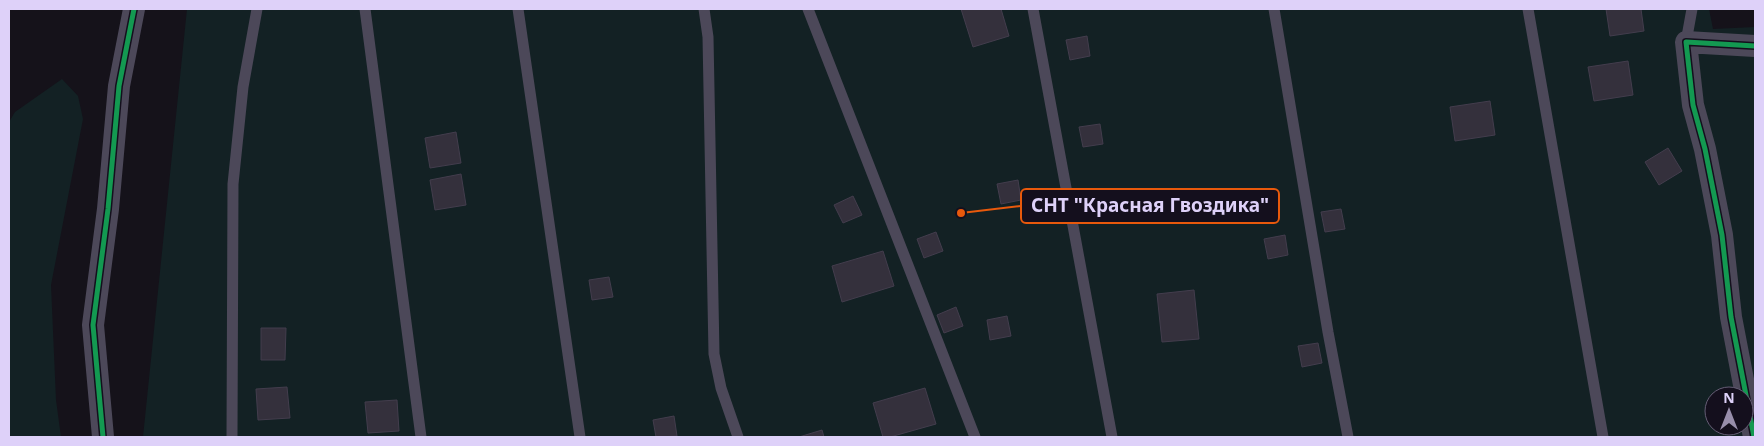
<svg xmlns="http://www.w3.org/2000/svg" width="1764" height="446" font-family="'Noto Sans',sans-serif">
<style>
.green{fill:#132124;fill-rule:evenodd}
.building{fill:#34303c;stroke:#433d4d}
.lines{fill:none;stroke-linecap:round;stroke-linejoin:round}
.service{stroke:#4c4859;stroke-width:11}
.minor{stroke:#4c4859;stroke-width:22}
.cycleway-casing{stroke:#140f1d;stroke-width:8}
.cycleway{stroke:#139951;stroke-width:5}
.leader{fill:none;stroke:#e8590c;stroke-width:2}
.callout-dot{fill:#e8590c;stroke:#140f1d;stroke-width:2}
.callout{fill:#140f1d;stroke:#e8590c;stroke-width:2}
.callout-label{font-size:19px;text-anchor:middle;font-weight:bold;fill:#ded1f9}
</style>
<rect width="100%" height="100%" fill="#15121a"/>
<path class="green" d="M 187,9 L 1709,9 L 1713,29 L 1755,27 L 1755,437 L 143,437 ZM 1714,396 L 1744,396 L 1744,426 L 1714,426 Z
M 62,79 L 78,96 L 83,119 L 51,285 L 56,400 L 61,437 L 9,437 L 9,122 L 15,112 Z"/>
<path class="building" d="M 961,9 L 1001,9 L 1009,36 L 973,47 Z
M 1606,9 L 1641,9 L 1644,31 L 1610,36 Z
M 1087,36 L 1090,56 L 1070,60 L 1066,40 Z
M 1628,61 L 1633,95 L 1594,101 L 1588,67 Z
M 1490,101 L 1495,135 L 1455,141 L 1450,107 Z
M 1100,124 L 1103,144 L 1083,147 L 1079,127 Z
M 456,132 L 461,163 L 430,168 L 425,138 Z
M 1668,148 L 1682,171 L 1659,185 L 1645,162 Z
M 461,174 L 466,205 L 435,210 L 430,180 Z
M 1018,180 L 1021,200 L 1001,204 L 997,184 Z
M 853,196 L 862,215 L 843,223 L 834,205 Z
M 1341,209 L 1345,229 L 1325,232 L 1321,212 Z
M 936,232 L 943,251 L 924,258 L 917,239 Z
M 1285,235 L 1288,255 L 1268,259 L 1264,239 Z
M 883,251 L 894,286 L 842,302 L 832,266 Z
M 609,277 L 613,297 L 592,300 L 589,280 Z
M 1194,290 L 1199,339 L 1162,342 L 1157,294 Z
M 956,307 L 963,326 L 944,333 L 937,315 Z
M 1007,316 L 1011,336 L 990,340 L 987,320 Z
M 261,328 L 286,328 L 285,360 L 261,360 Z
M 1318,343 L 1322,363 L 1302,367 L 1298,346 Z
M 287,387 L 290,418 L 258,420 L 256,389 Z
M 925,388 L 936,424 L 890,437 L 883,437 L 873,403 Z
M 397,400 L 399,431 L 368,433 L 365,402 Z
M 674,416 L 677,436 L 656,437 L 653,420 Z
M 822,430 L 824,437 L 799,437 Z"/>
<g class="lines">
<path class="service" d="M 365,9 L 421,437
M 518,9 L 580,437
M 704,9 L 708,37 L 714,354 L 721,388 L 738,437
M 808,9 L 975,437
M 1033,9 L 1112,437
M 1274,9 L 1328,332 L 1348,437
M 1528,9 L 1603,437
M 1686,42 L 1692,9
M 232,437 L 233,184 L 243,87 L 257,9"/>
<path class="minor" d="M 103,437 L 93,325 L 108,209 L 119,86 L 134,9
M 1754,437 L 1731,317 L 1722,235 L 1705,149 L 1693,105 L 1686,42 L 1755,46"/>
<defs>
<path id="cycleway" d="M 103,437 L 93,325 L 108,209 L 119,86 L 134,9
M 1754,437 L 1731,317 L 1722,235 L 1705,149 L 1693,105 L 1686,42 L 1755,46"/>
</defs>
<use href="#cycleway" class="cycleway-casing"/>
<use href="#cycleway" class="cycleway"/>
</g>
<path class="leader" d="M961 213L1021 206"/>
<circle class="callout-dot" cx="961" cy="213" r="5"/>
<rect class="callout" x="1021" y="189" width="258" height="34" rx="5"/>
<g class="callout-label">
<text x="1150" y="212">СНТ "Красная Гвоздика"</text>
</g>
<rect width="1764" height="446" fill="none" stroke="#ded1f9" stroke-width="20"/>
<g transform="translate(1729 411)"><circle r="24" fill="#140f1d" stroke="#655d75"/>
<path d="M0-4L9 19L0 12L-9 19Z" fill="#988eab"/>
<text y="-8" font-size="14" font-weight="bold" text-anchor="middle" fill="#ded1f9">N</text>
</g>
</svg>
